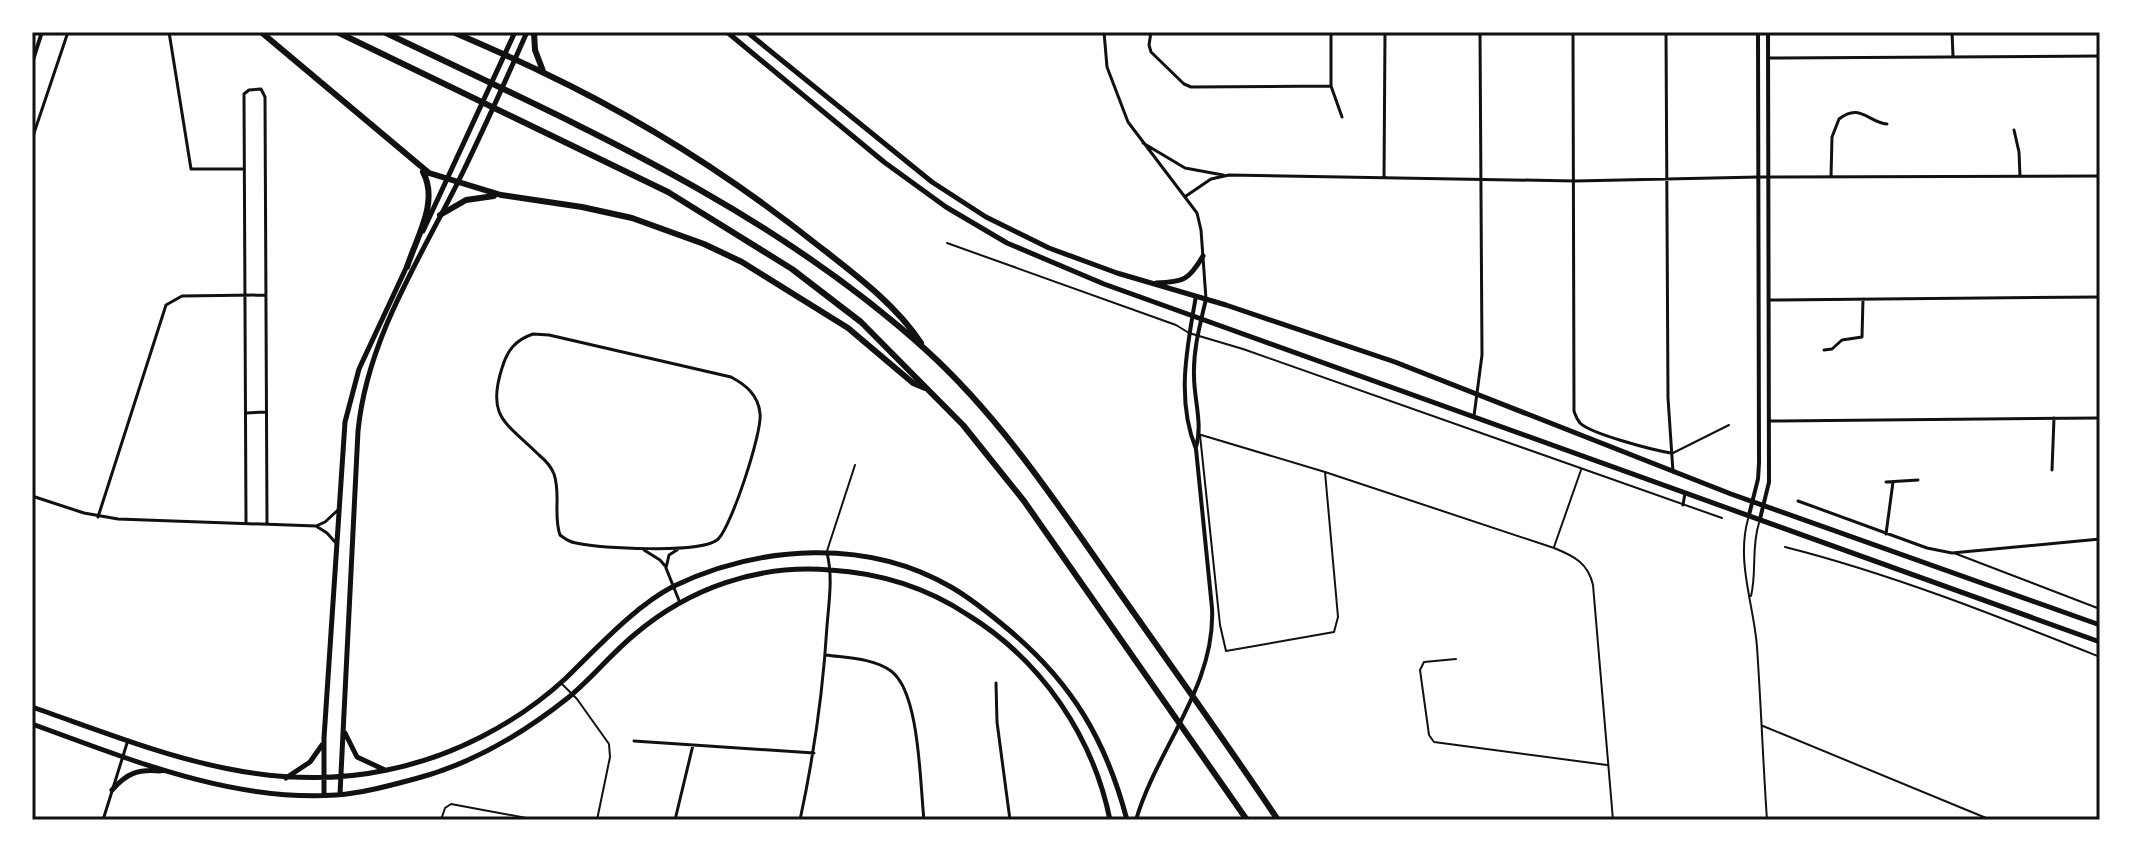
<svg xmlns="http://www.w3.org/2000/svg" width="2132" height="852" font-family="'PT Sans',sans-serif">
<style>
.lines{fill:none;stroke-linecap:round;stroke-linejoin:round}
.service{stroke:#111;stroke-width:2}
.minor{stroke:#111;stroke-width:3}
.tertiary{stroke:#111;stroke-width:4}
.secondary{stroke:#111;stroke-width:5}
.primary{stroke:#111;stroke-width:5}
.motorway{stroke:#111;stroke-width:6}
.neatline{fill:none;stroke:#111;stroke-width:3}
</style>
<rect width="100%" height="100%" fill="#fff"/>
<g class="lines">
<path class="service" d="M 947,243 L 1176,325 L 1189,333 L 1243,349 L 1722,518
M 1198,434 L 1325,472 L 1554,548 C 1574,556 1588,563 1593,585 L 1613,820
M 1200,435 L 1220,625 L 1226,651 L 1334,632 L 1338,617 L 1325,472
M 1673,453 L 1729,425
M 1748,519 C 1736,562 1754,605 1757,647 C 1761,705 1763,762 1767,820
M 1554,547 L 1581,470
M 1785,547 C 1892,574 1997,616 2100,657
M 827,551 L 855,465
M 1954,553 L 2100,609
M 1751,596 C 1757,572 1751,547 1759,523
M 1456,659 L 1424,662 L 1420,670 L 1429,735 L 1434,742 L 1607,765
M 562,684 L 577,699 L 609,744 L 610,757 L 597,820
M 1763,726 L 1991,820
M 441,820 L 445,808 L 451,804 L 537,820
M 2098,820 L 2100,816"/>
<path class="minor" d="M 169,32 L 191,169 L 244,169
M 1104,32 L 1107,67 L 1128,122 L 1197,213 L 1201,230 L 1206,299
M 1151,32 L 1149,45 L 1151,52 L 1184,84 L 1191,87 L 1331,86
M 1331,32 L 1331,86 L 1342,117
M 1573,32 L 1574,411 C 1576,417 1576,418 1580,423 C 1591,434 1653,450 1671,453
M 1666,32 L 1668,398 L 1673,472
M 1952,32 L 1953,56
M 1769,58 L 2100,56
M 2014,130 L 2019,152 L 2020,176
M 32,139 L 68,32
M 1143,143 L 1185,168 L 1223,175
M 1831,177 L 1832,137 L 1839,119 C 1860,102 1869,123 1887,124
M 1384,178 L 1385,32
M 1186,196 L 1211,179 L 1229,175 L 1575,181 L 1759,177 L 2100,176
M 1769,300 L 2100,297
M 533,334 L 549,335 L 731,377 C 746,385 758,395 760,413 C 763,431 730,531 717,540 C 698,554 601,548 576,543 C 569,542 565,539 560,535 C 553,515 561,494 554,474 C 551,466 545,460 539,455 C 507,423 486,418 502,368 C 507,351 515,340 533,334 Z
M 1824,350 L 1832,349 L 1842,340 L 1862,337 L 1863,299
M 246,413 L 266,412
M 1474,416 L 1482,355 L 1480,32
M 1769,421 L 2100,418
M 2052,470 L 2054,418
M 1886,482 L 1918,480
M 32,496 L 84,513 L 118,519 L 316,526 L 327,533 L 335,542
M 1798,501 L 1927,548 L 1952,553 L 2100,539
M 1683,505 L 1685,493
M 98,517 L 166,305 L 182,296 L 265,295
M 246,522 L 244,94 L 249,90 L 261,89 L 265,97 L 267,523
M 316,526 L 325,522 L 338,510
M 1886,534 L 1893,482
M 644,550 L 660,560 L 666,567
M 677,550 L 669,555 L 666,568 L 680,603
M 826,655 C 847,658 873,658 891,671 C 920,692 920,785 924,820
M 996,683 L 997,722 L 1010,820
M 634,741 L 814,753
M 103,820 L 128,740
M 675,820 L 693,745
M 800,820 C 814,755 823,692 827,626 C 829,601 833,577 827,553"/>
<path class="tertiary" d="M 32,63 L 42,32
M 1196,447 C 1203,424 1194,400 1194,376 C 1193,350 1200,325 1206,299
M 1749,515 L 1758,479 L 1759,463 L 1758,32
M 1760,519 L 1769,482 L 1768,32
M 1136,820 C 1157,748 1216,686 1212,608 L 1196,449 C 1176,400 1187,347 1196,296"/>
<path class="secondary" d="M 423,231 L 515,32
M 32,707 C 150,748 260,797 387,770 C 452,757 516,724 565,679 C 596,649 636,605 674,586 C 760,545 867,538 951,587 C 972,599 990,614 1009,630 C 1072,683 1106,740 1127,820
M 32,724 C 129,759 231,802 336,795 C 363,793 392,785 418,778 C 474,763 524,733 569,697 C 592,678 611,654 634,635 C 689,588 758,564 830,570 C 880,573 926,587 968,615 C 1041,660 1093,736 1110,820
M 345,733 L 357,757 L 385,770
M 286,778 L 310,762 L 322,745
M 112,790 C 127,773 138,769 160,771
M 340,794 L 358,431 C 367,340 418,262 458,182 C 482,133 505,82 527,32
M 324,795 L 324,738 L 345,422 L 359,369 L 407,266"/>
<path class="primary" d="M 727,32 L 884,162 L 946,207 L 1007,243 L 1104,284 L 2100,642
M 747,32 L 932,182 L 986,217 L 1049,248 L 1117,273 L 1226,305 L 1395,362 L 1731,494 L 2100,625
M 1156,283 C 1184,282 1189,280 1203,256"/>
<path class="motorway" d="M 261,32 L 429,173 L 501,195 L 582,207 L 632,218 L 704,244 L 742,262 L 848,328 L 913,383 L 925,388
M 337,32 L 668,192 L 792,269 L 861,322 L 963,425 L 1024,501 L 1247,820
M 384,32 C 575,124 767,206 926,350 C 1001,418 1059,506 1117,589 C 1171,666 1226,742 1278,820
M 453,32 C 483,45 513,58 542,72 C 641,119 735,179 820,247 C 856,275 896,305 921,343
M 534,32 L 535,50 L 543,71
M 440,215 L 466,200 L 494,196
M 407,267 C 417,236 439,202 423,172"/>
</g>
<rect width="2132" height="852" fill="none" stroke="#ffffff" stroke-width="68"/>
<rect x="34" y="34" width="2064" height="784" class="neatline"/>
</svg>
